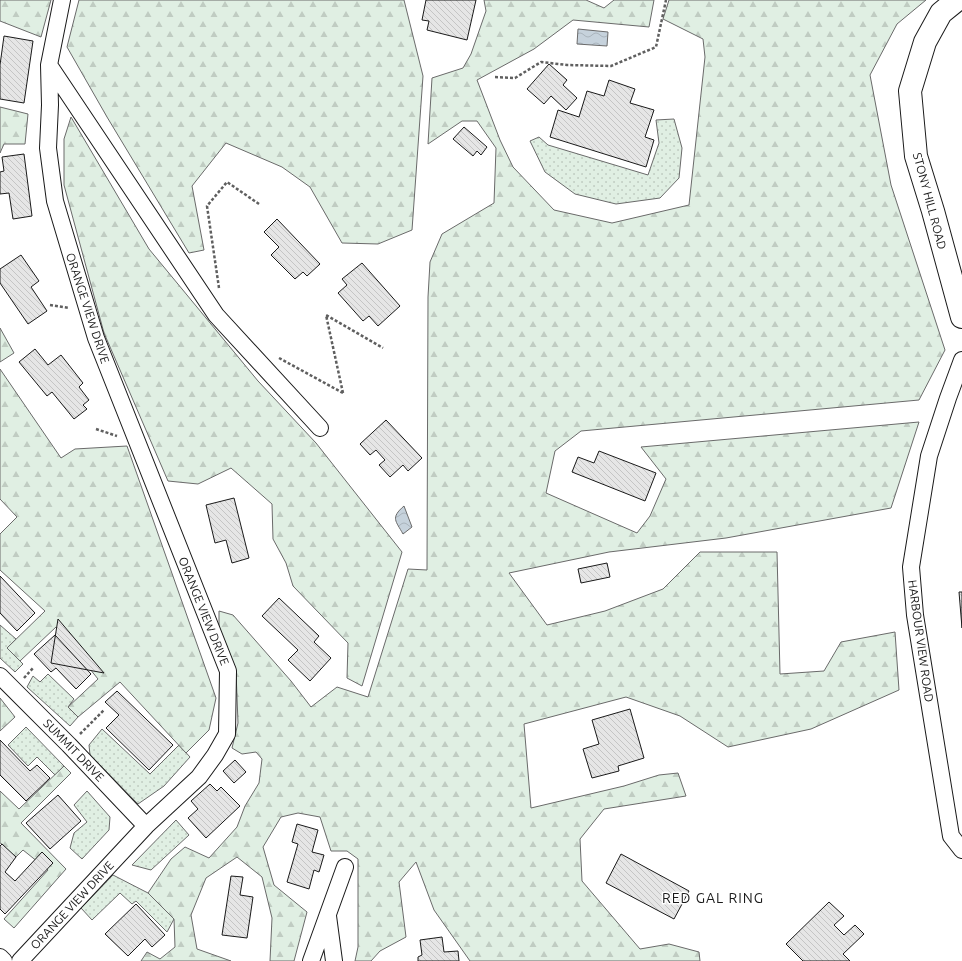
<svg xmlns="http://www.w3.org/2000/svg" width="962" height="961" font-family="Ubuntu,sans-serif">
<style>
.grass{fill:url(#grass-dots);stroke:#6a6a6a}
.forest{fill:url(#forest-firs);stroke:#6a6a6a}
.water{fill:url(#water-waves);stroke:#6a6a6a}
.building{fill:url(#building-back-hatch);stroke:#1a1a1a}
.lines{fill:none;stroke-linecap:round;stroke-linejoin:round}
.minor-casing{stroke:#1a1a1a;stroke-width:18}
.primary-casing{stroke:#1a1a1a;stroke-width:24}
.path{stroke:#5f5f5f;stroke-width:2.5;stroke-dasharray:3 2;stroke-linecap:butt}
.minor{stroke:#fff;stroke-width:16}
.primary{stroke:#fff;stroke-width:22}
.labels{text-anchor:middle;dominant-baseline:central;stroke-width:3;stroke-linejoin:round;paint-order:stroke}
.street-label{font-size:12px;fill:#1a1a1a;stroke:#fff}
.quarter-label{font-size:14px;letter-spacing:1px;fill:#1a1a1a;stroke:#fff}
</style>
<defs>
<pattern id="grass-dots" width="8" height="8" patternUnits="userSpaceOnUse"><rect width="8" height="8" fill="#e0efe3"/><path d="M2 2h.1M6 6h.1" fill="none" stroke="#c0ccc2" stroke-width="1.8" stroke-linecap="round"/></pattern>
<pattern id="forest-firs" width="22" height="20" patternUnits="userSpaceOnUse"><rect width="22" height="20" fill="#e0efe3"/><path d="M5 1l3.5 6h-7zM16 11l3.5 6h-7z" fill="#c0ccc2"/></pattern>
<pattern id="water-waves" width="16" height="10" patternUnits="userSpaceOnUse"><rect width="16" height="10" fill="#c6d2dc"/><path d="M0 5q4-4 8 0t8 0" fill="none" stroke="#aab4bc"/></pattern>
<pattern id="building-back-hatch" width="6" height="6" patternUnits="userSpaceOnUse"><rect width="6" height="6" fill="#e6e6e6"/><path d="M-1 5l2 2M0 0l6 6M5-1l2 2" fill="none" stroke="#c5c5c5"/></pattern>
</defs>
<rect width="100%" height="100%" fill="#fff"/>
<path class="grass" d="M 674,119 L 682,148 L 679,178 L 660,198 L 616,204 L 575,194 L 545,172 L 530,141 L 539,137 L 548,145 L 648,175 L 659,143 L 656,120 Z
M 0,625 L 16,639 L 7,648 L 23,664 L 15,672 L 0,658 Z
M 48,674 L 74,699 L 68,707 L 78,717 L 70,726 L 27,687 L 33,676 L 40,682 Z
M 26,727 L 64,766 L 55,775 L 37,757 L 28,766 L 8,745 Z
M 102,729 L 150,774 L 179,745 L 190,757 L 164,786 L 138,804 L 90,755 L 89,745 Z
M 87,791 L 110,817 L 109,830 L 82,859 L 70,848 L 74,833 L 87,822 L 74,805 Z
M 176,820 L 189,835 L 151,870 L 132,865 Z
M 113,875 L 148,893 L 174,919 L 167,932 L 136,901 L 132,904 L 120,893 L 92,920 L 81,908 Z"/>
<path class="forest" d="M 0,0 L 51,0 L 41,37 L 0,21 Z
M 79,0 L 404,0 L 423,76 L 412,230 L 378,244 L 342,243 L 310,187 L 282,167 L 226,143 L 192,186 L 204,250 L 189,253 L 107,117 L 67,47 Z
M 484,0 L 586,0 L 604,8 L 614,0 L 654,0 L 649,27 L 573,20 L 534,49 L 477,80 L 500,140 L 513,167 L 554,210 L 612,223 L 689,205 L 705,57 L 703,39 L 663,19 L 669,0 L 926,0 L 897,24 L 870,75 L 891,185 L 945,350 L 919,400 L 581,431 L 555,451 L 546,493 L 637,533 L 650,516 L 666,479 L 641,447 L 919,422 L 891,508 L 726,538 L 609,552 L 509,573 L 547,625 L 605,611 L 663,589 L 700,552 L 777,552 L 780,674 L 824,671 L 841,642 L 895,632 L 899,690 L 811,729 L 728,747 L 680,716 L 626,697 L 524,724 L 531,808 L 624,786 L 659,775 L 678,773 L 686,796 L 604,809 L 580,839 L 582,881 L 640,949 L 669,944 L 699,952 L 700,961 L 470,961 L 434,910 L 416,862 L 399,882 L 406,937 L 380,951 L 371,961 L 355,961 L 358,947 L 358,859 L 347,851 L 331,851 L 320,817 L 298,813 L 281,817 L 263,847 L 274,885 L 307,912 L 294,961 L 270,961 L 272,918 L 262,877 L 237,857 L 206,878 L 191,915 L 197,949 L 231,961 L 141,961 L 147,952 L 160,959 L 175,947 L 174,919 L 148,893 L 171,859 L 185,847 L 209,858 L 237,827 L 245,806 L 259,783 L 262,759 L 256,752 L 242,754 L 232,748 L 238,723 L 236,671 L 219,629 L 219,611 L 233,615 L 291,681 L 311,707 L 337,687 L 368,697 L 408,569 L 427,570 L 428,297 L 430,262 L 442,234 L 494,203 L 496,148 L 477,121 L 462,121 L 428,144 L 432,78 L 463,68 L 471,54 L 486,11 Z
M 0,107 L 28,114 L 25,144 L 4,144 L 0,153 Z
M 71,117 L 149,249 L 258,381 L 316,443 L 402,552 L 362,686 L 347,678 L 348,643 L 293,586 L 286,563 L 273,539 L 272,504 L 231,468 L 198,484 L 168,481 L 104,333 L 64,185 L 64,139 Z
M 0,328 L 14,353 L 0,362 Z
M 0,369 L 61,458 L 75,449 L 127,446 L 216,698 L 209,730 L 186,753 L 120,682 L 78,717 L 68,707 L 98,679 L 56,627 L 20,661 L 7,648 L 45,611 L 0,570 L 0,534 L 17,517 L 0,499 Z
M 0,698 L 15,717 L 0,731 Z
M 64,766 L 71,773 L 21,823 L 66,869 L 14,928 L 4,919 L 48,870 L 23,850 L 13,860 L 2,844 L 0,843 L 0,791 L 19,809 Z"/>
<path class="water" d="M 578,29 L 608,32 L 607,46 L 577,44 Z
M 404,506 L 412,527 L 403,534 C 396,521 390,518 404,506 Z"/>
<path class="building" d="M 426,0 L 476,0 L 467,40 L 427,30 L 429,21 L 422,20 Z
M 4,36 L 33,41 L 24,103 L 0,99 L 0,65 Z
M 549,64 L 567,80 L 563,85 L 577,98 L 566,110 L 551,96 L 544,104 L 527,89 Z
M 609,80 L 635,89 L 630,103 L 654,110 L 645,137 L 654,140 L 646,167 L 550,137 L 558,110 L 579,117 L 587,91 L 604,96 Z
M 464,127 L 487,147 L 481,155 L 477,151 L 473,156 L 453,139 Z
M 24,154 L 32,216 L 13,219 L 9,193 L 0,194 L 0,172 L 4,171 L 2,157 Z
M 277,219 L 320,264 L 307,276 L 303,272 L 295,279 L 271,255 L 279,247 L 264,232 Z
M 21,255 L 39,281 L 31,287 L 47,311 L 28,324 L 0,283 L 0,269 Z
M 362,263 L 400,306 L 378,326 L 369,316 L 363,321 L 338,293 L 347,285 L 342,279 Z
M 35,349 L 48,365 L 61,355 L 83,383 L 79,387 L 89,400 L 83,405 L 87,409 L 74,419 L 52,392 L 47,396 L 19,362 Z
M 386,420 L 422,458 L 408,471 L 403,465 L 390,477 L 379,465 L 385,460 L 376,450 L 370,455 L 360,444 Z
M 599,451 L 656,473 L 645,501 L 572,472 L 578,457 L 594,463 Z
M 234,498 L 249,558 L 232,563 L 226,540 L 215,543 L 206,505 Z
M 607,563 L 610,577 L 581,583 L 578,569 Z
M 0,576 L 35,613 L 17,631 L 0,613 Z
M 959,592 L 962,592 L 962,628 Z
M 279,598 L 319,636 L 314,642 L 331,658 L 310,681 L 288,660 L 298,650 L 262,616 Z
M 58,619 L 104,673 L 51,663 Z
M 55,635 L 91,674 L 76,689 L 56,668 L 51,672 L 34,654 Z
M 117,691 L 173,745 L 149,770 L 106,728 L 119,715 L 105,702 Z
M 630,709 L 644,758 L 618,766 L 619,771 L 592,778 L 583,749 L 599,744 L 592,720 Z
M 0,740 L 30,771 L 37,765 L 50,778 L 26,801 L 0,775 Z
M 235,760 L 246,772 L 234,783 L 223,771 Z
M 210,784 L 217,791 L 221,787 L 240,806 L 206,838 L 188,818 L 198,809 L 191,801 Z
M 58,795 L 81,821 L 50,849 L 26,823 Z
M 297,824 L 318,830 L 312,852 L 324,855 L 319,872 L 314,870 L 309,889 L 287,882 L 298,844 L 292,842 Z
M 2,844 L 16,857 L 5,872 L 15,881 L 42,852 L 53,863 L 5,914 L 0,909 L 0,846 Z
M 621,854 L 689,891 L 674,919 L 606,883 Z
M 231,876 L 243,877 L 240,895 L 253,897 L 247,938 L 222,935 Z
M 829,902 L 844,916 L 834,925 L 844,935 L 855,925 L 864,934 L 843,954 L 850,961 L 803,961 L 786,944 Z
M 136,904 L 165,935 L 152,947 L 145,939 L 128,956 L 105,934 Z
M 442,937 L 444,952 L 458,951 L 459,961 L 418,961 L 418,957 L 422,955 L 420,940 Z"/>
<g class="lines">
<defs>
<path id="minor" d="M 49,65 L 216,315 L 320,428
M 962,360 L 948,398 L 929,456 L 911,567 L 915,615 L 951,836 L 962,850
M 0,676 L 69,745 L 146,826
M 328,916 L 334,961
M 0,957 L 4,961
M 20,961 L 146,826 L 199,777 L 215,755 L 227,734 L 228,671 L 96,338 L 55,201 L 48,148 L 50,105 L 49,65 L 62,0
M 311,961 L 345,867"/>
<path id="primary" d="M 957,0 L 941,13 L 925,42 L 910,91 L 916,156 L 933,211 L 962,317"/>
</defs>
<use href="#minor" class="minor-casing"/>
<use href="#primary" class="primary-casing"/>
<path class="path" d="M 495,77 L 515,78 L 541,62 L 567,65 L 611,66 L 656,47 L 666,0
M 219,288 L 207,206 L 227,182 L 259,204
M 50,305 L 69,308
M 279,358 L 343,393
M 343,393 L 326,315 L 383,348
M 96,429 L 117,436
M 24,678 L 33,668
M 80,734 L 104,710"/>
<use href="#minor" class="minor"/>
<use href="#primary" class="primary"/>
</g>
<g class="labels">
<g class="street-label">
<text transform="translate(930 201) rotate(75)">STONY HILL ROAD</text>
<text transform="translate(88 308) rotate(72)">ORANGE VIEW DRIVE</text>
<text transform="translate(204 611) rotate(68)">ORANGE VIEW DRIVE</text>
<text transform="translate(921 641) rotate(82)">HARBOUR VIEW ROAD</text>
<text transform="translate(74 750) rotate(46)">SUMMIT DRIVE</text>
<text transform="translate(72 905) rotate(-47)">ORANGE VIEW DRIVE</text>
</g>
<g class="quarter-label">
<text x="713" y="898">RED GAL RING</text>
</g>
</g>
</svg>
